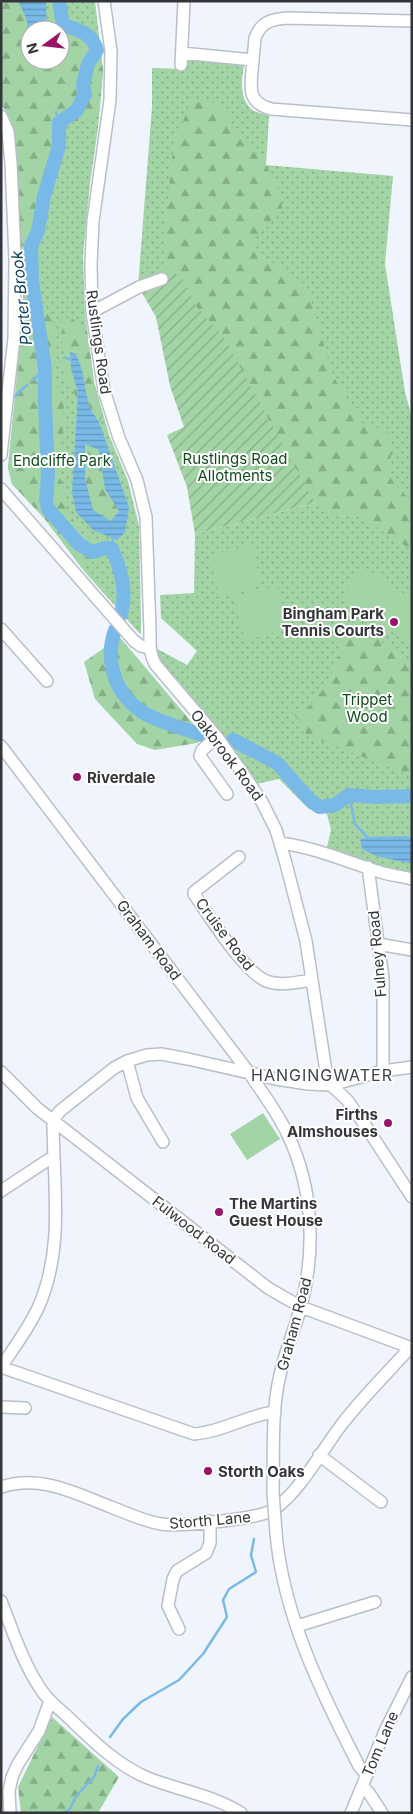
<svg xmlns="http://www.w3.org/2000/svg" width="413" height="1814" font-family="Inter,sans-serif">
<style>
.grass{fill:url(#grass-dots);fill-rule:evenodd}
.forest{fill:url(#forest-firs)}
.garden{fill:url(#garden-furrows)}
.pitch{fill:#a3d4a6}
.water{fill:url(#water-rules);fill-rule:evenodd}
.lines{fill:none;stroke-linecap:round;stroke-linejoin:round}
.stream{stroke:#79b9e7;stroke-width:2.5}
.river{stroke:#79b9e7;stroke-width:14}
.minor-casing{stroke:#b9bfc9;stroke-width:14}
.minor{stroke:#fff;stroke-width:11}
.minor-bridge-casing{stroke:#b9bfc9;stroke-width:14;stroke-linecap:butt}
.minor-bridge{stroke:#fff;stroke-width:11}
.poi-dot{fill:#991367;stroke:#fff;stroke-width:2}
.labels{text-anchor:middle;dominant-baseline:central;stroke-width:4;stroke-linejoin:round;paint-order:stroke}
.street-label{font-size:15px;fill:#333539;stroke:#fff}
.park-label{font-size:15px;fill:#104c1b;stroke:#fff}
.poi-label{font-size:15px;font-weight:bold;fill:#333539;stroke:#fff;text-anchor:start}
.water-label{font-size:16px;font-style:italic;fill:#073c5a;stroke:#fff}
.neighbourhood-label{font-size:16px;letter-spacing:1px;fill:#3d424b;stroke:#fff}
</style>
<defs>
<pattern id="grass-dots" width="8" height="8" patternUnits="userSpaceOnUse" patternTransform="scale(1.25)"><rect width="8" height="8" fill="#a3d4a6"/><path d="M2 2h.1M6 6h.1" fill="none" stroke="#85ad88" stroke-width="1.8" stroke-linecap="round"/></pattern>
<pattern id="forest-firs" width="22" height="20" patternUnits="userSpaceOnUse" patternTransform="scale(1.25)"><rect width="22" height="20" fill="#a3d4a6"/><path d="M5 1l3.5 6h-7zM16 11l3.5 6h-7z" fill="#85ad88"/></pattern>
<pattern id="garden-furrows" width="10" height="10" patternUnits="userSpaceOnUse" patternTransform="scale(1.25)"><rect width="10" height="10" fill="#a3d4a6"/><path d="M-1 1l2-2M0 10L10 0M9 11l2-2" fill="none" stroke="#85ad88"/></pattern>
<pattern id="water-rules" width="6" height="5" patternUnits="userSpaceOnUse" patternTransform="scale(1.25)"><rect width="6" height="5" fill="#79b9e7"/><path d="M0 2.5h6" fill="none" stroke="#6497bc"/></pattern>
</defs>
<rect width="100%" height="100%" fill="#f0f5fd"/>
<path class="grass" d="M 1,1 L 95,1 L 103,71 L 98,128 L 90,183 L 83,256 L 85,314 L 94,382 L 109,435 L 128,481 L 139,526 L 141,618 L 141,633 L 140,634 L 84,571 L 44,518 L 12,484 L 8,468 L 23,315 L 23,279 L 16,156 L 11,122 L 6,111 L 1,104 ZM 30,30 L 60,30 L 60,60 L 30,60 Z
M 187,58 L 244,66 C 241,81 239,101 254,111 C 258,113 265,114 269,116 L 266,165 L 393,176 L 385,264 L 405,392 L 412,418 L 412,874 L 326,851 L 331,830 L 327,814 L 309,809 L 279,779 L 256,784 L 156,663 L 152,646 L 187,665 L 197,651 L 161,618 L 160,595 L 194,593 L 195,534 L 315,503 L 138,286 L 152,107 L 152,68 L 186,69 Z"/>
<path class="forest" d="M 1,1 L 18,1 C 29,22 30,37 30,60 L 60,60 L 60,30 L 47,30 L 47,21 L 51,23 L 50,1 L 61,1 L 60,30 L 74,41 L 100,44 L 103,71 L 99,115 L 63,125 L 64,150 L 38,244 L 39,280 L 41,300 L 54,325 L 53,380 L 64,398 L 63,433 L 57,468 L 65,493 L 65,506 L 82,534 L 100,545 L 100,556 L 83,569 L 44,518 L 12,484 L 8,468 L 23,315 L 23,279 L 16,156 L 11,122 L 6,111 L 1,104 Z
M 197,99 C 207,100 213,102 222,108 C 228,113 230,121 235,127 C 255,154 280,173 282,208 L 255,238 L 255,251 L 306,285 L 333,376 L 362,423 L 388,432 L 394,450 C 380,477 395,483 412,502 L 412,550 L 356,514 L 325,513 L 315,503 L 224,338 L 196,306 L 181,275 L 167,272 L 165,232 L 173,147 L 191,101 Z
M 70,317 L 87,330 L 94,382 L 103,414 L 99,422 L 89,407 L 82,370 L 71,368 L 78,391 L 77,398 L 64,374 L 61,361 L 67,353 L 62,345 L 62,320 Z
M 85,444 L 99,450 L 105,489 L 119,511 L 111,521 L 93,510 L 85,479 Z
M 330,607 L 412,663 L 412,776 L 307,735 L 300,722 L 288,707 L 305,711 L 328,683 L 341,650 Z
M 112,628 L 206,739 L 197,743 L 155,750 L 137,744 L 95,699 L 84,662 L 107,646 Z
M 52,1717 L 119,1777 L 98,1813 L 21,1813 L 18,1787 Z"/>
<path class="garden" d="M 167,272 L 181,275 L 196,306 L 224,338 L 315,503 L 195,534 L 187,487 L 167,435 L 184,427 L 170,386 L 156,317 L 138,286 Z"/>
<path class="pitch" d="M 251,544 L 262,585 L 220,597 L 209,556 Z
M 362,566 L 412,599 L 412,645 L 340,598 Z
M 277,585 L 289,628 L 245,641 L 233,597 Z
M 263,1113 L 280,1139 L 247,1160 L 230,1134 Z"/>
<path class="water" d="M 18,1 L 46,1 L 47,30 L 30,30 L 30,35 L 26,18 Z
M 70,352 L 76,354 L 82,370 L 89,407 L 99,422 L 129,507 L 125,532 L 117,540 L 93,530 L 76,512 L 72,493 L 78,393 L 71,368 ZM 85,444 L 99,450 L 105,489 L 119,511 L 111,521 L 93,510 L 85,479 Z
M 404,836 L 412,837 L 412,864 L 376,856 L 362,849 L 360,839 L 368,837 Z"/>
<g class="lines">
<path class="stream" d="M 56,112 L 59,123
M 44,356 L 47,356
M 66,358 L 71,360
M 33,380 L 45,369
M 14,397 L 27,385
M 111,536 L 113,538 L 112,549
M 349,795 L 355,824 L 367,837
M 110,1737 L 123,1719 L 141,1702 L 179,1680 L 203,1654 L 227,1617 L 223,1600 L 229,1589 L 256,1572 L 251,1555 L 254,1539
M 63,1813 L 70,1809 L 76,1796 L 94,1777 L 98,1766"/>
<path class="river" d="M 59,1 L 63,25 C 79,30 92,33 97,50 L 88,64 L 83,85 L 85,94 L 77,110 L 59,123 L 59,146 L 44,196 L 38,231 L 31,246 L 32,281 L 45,369 L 45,403 L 48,477 L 46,500 L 48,509 L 79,544 L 92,552 L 106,548 L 112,549 C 121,569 128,595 120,616
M 115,630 C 104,661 115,695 144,713 C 159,722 185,729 202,735
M 233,740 L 277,763 L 310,800 L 319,807 L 335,805 L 349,795 L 376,797 L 412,796"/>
<defs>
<path id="minor" d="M 104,1 L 111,51 L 110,100 L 93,221 L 91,265 L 92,312 L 104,390 L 119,438 L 137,480 L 146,517 L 150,630 C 150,643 149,652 155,664 L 217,737 L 244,775 L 262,802 L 276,830 L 285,860 L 306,941 L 327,1078 L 331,1085 L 347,1100 L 365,1125 L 412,1197
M 412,21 L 288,18 C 271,19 261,22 255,38 C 254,49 253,60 252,71 C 250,90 249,103 271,109 L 412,120
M 182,53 L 253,60
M 181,65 L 184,1
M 1,116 L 8,132 L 11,163 L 15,259 L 14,338 L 1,455
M 92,312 L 139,287 L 162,279
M 1,489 L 134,641 L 141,646 L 149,648
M 1,629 L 47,681
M 217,737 L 202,750 L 200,756 L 227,794
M 1,746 L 250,1074 C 263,1094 278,1113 288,1135 C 313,1188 316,1249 301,1306 C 295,1329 285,1351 280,1375 C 271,1412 274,1454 273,1492
M 280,843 C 314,847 345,861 377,871 C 388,875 400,876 412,879
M 239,857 L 194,892 L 194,894 C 209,915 245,975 269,982 C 283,986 298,982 312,980
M 368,867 L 383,979 L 383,1071
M 378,944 L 412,950
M 127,1061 L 137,1098 L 163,1142
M 1,1072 L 37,1108 L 268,1288 L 301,1307 L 412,1348
M 1,1191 L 54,1156
M 1,1367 C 14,1348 28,1329 38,1308 C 65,1248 53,1184 53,1120 L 60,1111 L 114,1068 L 127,1061 L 147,1055 L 161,1054 L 188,1059 L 276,1079 L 308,1084 L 331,1085 L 383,1071 L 412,1067
M 1,1367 L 194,1434 C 223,1432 247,1415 275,1412
M 1,1407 L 25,1408
M 319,1455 L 381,1502
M 1,1487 C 40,1474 75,1493 111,1507 C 127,1513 143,1521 161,1524 C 179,1527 258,1519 273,1510 C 300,1492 322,1450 342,1424 C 363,1397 387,1373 410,1348
M 276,1533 C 283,1615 322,1694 359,1766 L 367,1775
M 1,1601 C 13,1631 23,1664 42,1691 C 49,1702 60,1709 69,1718 C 92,1740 118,1766 148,1778 C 178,1790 213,1795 241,1813
M 297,1626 L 375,1602
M 179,1629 L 168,1606 L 173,1579 L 177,1571 L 206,1553 L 210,1543 L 210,1521
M 363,1787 L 369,1793 L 382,1813
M 10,1813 L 9,1791 L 12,1777 L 18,1764 L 39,1731 L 50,1701
M 351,1813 L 385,1731 L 412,1677"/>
</defs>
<use href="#minor" class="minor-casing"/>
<use href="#minor" class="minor"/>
<defs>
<path id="minor-bridge" d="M 273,1492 L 276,1533"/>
</defs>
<use href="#minor-bridge" class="minor-bridge-casing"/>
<use href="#minor-bridge" class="minor-bridge"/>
</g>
<g class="poi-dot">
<circle cx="394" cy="622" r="5"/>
<circle cx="77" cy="777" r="5"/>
<circle cx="388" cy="1123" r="5"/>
<circle cx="219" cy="1212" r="5"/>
<circle cx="208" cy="1471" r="5"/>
</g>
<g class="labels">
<g class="street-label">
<text transform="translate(99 342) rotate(82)">Rustlings Road</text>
<text transform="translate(227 755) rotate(53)">Oakbrook Road</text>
<text transform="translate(225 934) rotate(53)">Cruise Road</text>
<text transform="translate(149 940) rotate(53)">Graham Road</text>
<text transform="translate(377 954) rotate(-95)">Fulney Road</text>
<text transform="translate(194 1230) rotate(38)">Fulwood Road</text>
<text transform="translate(294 1324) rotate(-75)">Graham Road</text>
<text transform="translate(210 1520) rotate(-5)">Storth Lane</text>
<text transform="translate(380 1744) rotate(-67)">Tom Lane</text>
</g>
<g class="park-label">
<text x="235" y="458">Rustlings Road<tspan x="235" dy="17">Allotments</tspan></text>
<text x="62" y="460">Endcliffe Park</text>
<text x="367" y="699">Trippet<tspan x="367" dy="17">Wood</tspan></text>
</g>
<g class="poi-label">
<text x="384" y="613" text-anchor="end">Bingham Park<tspan x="384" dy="17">Tennis Courts</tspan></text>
<text x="87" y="777">Riverdale</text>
<text x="378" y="1114" text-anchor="end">Firths<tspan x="378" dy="17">Almshouses</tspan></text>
<text x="229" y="1203">The Martins<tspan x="229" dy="17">Guest House</tspan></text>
<text x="218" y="1471">Storth Oaks</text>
</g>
<g class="water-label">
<text transform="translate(21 298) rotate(-96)">Porter Brook</text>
</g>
<g class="neighbourhood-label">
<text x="322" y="1075">HANGINGWATER</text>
</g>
</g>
<rect width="413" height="1814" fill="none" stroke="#333539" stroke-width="5"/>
<g transform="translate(45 45) rotate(255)"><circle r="24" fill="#ffffff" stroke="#adaeb0"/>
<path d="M0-4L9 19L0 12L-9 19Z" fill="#991367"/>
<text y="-8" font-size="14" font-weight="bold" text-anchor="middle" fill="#333539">N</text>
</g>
</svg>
